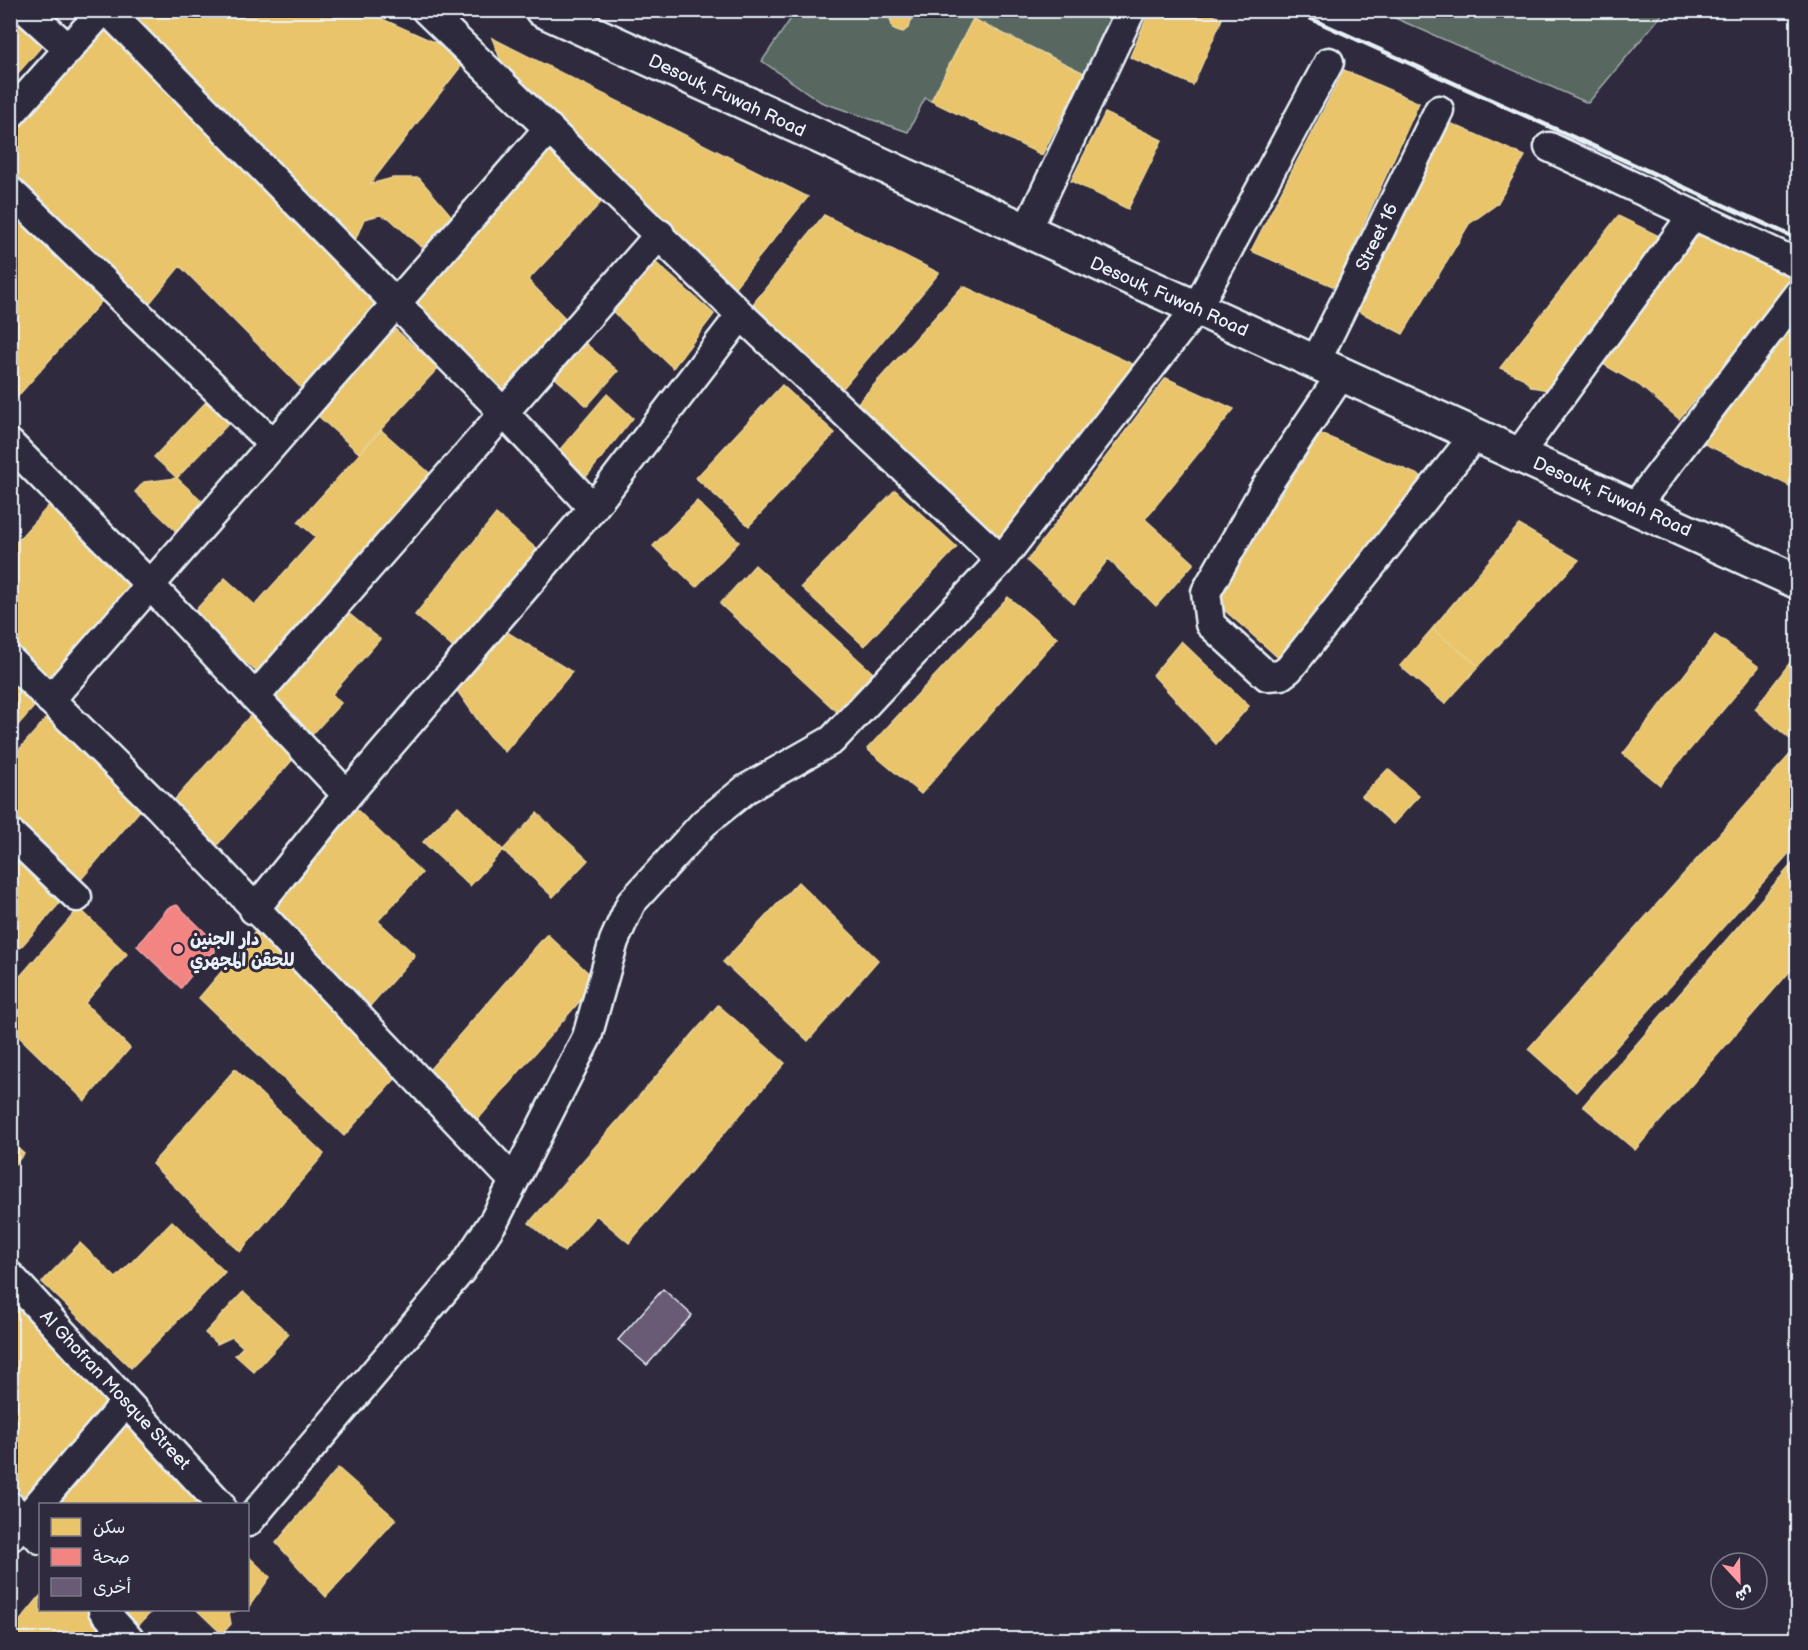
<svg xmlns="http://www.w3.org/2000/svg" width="1808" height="1650" font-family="'Balsamiq Sans','Playpen Sans Arabic',sans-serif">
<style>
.green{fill:#586860;stroke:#a0acac;stroke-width:1.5}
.homes{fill:#e9c46a;stroke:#e9d295;stroke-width:1.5}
.health{fill:#f28482;stroke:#efa5a5;stroke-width:1.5}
.building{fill:#695a75;stroke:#e8f1f8;stroke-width:1.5}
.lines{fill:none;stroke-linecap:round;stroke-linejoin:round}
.street-casing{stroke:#e8f1f8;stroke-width:33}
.primary-casing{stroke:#e8f1f8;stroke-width:38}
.street{stroke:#2f2a3d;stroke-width:28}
.primary{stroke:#2f2a3d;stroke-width:33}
.rail{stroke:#e8f1f8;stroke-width:4.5}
.poi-dot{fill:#ff9aa2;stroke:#2f2a3d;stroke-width:2}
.labels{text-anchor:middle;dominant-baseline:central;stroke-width:6;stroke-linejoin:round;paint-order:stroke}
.street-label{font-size:18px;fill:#e8f1f8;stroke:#2f2a3d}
.poi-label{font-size:18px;font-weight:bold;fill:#e8f1f8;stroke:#2f2a3d;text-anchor:start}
</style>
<rect width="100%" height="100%" fill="#2f2a3d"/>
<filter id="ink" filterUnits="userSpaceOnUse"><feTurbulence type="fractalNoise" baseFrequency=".0167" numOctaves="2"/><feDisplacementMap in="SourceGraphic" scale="12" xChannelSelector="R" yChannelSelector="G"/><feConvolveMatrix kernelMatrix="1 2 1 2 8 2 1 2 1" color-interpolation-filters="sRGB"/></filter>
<g filter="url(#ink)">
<path class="green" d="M 796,11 L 1115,11 L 1084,73 L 973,19 L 931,101 L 925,98 L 908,132 L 821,102 L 762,61 Z
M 1379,11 L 1665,11 L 1588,103 Z"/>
<path class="homes" d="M 10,10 L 17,10 L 48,39 L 10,82 Z
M 122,10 L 362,10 L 468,57 L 370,184 L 393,178 L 419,178 L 454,219 L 431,244 L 421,247 L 389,218 L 380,215 L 364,219 L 352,248 Z
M 879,10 L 916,10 L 908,28 L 903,32 L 893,29 L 890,18 L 878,13 Z
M 1150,10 L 1202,10 L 1222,19 L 1193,85 L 1130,57 Z
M 973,19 L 1084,73 L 1042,155 L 931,101 Z
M 103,22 L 379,302 L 304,391 L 180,266 L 144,310 L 10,182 L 10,128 Z
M 492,38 L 808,197 L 734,288 L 504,68 Z
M 1344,70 L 1419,103 L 1335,287 L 1251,251 Z
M 1105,113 L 1162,140 L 1128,209 L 1071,181 Z
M 1443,120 L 1525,156 L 1497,204 L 1469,224 L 1403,334 L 1354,309 Z
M 548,141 L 606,197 L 528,280 L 569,322 L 504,397 L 409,301 Z
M 10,206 L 107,295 L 10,405 Z
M 824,215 L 939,273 L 838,394 L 753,304 Z
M 1618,216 L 1665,239 L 1548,390 L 1532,387 L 1523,378 L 1500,368 Z
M 1701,227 L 1797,276 L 1679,419 L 1639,385 L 1598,361 Z
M 654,261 L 714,314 L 673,368 L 610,309 Z
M 963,286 L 1139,367 L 1004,547 L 856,405 Z
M 1798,310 L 1798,490 L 1701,442 Z
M 395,329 L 438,368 L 359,453 L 316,414 Z
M 585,343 L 618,371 L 587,406 L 554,377 Z
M 1166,378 L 1234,409 L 1145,519 L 1194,563 L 1156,606 L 1108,559 L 1074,604 L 1027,561 Z
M 782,385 L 835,433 L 749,526 L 696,478 Z
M 607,394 L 633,418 L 586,477 L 557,453 Z
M 206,402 L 229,423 L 177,478 L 154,457 Z
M 381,430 L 434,477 L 257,672 L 192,614 L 225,578 L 255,605 L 316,537 L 298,522 Z
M 1321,434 L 1435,482 L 1282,661 L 1212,599 Z
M 177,478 L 206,505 L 179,534 L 135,492 L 144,482 Z
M 895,490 L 957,547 L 864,646 L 801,587 Z
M 53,501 L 135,584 L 47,684 L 10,646 L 10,549 Z
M 697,501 L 739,542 L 696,587 L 653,546 Z
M 496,514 L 539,551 L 457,651 L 415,615 Z
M 1519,525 L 1579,560 L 1479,666 L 1432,629 Z
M 755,565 L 873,673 L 836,711 L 720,604 Z
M 1008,597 L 1057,638 L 921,794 L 867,749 Z
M 342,608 L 380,639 L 332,694 L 341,703 L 310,737 L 266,693 Z
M 502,629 L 572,672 L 505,752 L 489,736 L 454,686 Z
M 1432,629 L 1479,666 L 1445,704 L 1400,666 Z
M 1715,635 L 1759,667 L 1660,785 L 1623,754 Z
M 1181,641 L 1249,706 L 1216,744 L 1153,675 Z
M 1798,652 L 1798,730 L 1790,739 L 1755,709 Z
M 10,673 L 39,701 L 10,734 Z
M 258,707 L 302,749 L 212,851 L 168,807 Z
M 50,714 L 142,808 L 78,883 L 10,816 L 10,760 Z
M 1795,749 L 1798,751 L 1798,843 L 1576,1092 L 1528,1049 Z
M 1388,769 L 1419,796 L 1393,824 L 1362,796 Z
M 351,804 L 422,873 L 378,921 L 415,955 L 370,1006 L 266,907 Z
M 458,806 L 503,850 L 470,886 L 423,842 Z
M 537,813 L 588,860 L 553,897 L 503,850 Z
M 10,846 L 65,897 L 20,948 L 10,939 Z
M 1798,857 L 1798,962 L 1635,1150 L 1583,1106 Z
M 798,882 L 878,960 L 808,1041 L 723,962 Z
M 79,908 L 127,954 L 85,1003 L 130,1048 L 85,1101 L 10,1028 L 10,988 Z
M 261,925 L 404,1069 L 344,1136 L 199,998 Z
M 547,934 L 597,981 L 474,1124 L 424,1076 Z
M 718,1005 L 785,1063 L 629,1243 L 596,1215 L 564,1252 L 529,1223 Z
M 235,1069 L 324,1154 L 240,1252 L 152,1164 Z
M 10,1141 L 24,1154 L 10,1169 Z
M 172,1221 L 225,1272 L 131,1368 L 42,1282 L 80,1243 L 116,1278 Z
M 10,1286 L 110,1401 L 26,1498 L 10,1481 Z
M 243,1292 L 289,1334 L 254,1372 L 235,1355 L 243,1347 L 232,1337 L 217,1344 L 205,1333 Z
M 127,1410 L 210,1504 L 44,1504 Z
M 338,1468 L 396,1519 L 326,1597 L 276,1543 Z
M 248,1556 L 270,1577 L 248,1608 Z
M 40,1596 L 40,1610 L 101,1610 L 125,1640 L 10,1640 L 10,1613 L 19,1622 Z
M 123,1610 L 153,1610 L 138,1626 Z
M 197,1610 L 240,1610 L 229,1613 L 231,1624 L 222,1634 Z"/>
<path class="health" d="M 177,905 L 215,942 L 215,952 L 207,956 L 181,988 L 137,946 L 168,908 Z"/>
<path class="building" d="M 663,1289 L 692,1315 L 647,1365 L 618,1340 Z"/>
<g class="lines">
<defs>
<path id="street" d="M 26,10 L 69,49
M 107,10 L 504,413 L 593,508
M 426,10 L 741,315 L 1001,560
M 10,115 L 103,10
M 1549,147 L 1798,264
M 10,191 L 273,444
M 1026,232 L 1131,10
M 1315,363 L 1439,110
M 1341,375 L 1265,488 L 1206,592 L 1210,624 L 1267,676 L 1281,675 L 1289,669 L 1475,435
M 10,444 L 150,585 L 347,795
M 1518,455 L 1693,215
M 1634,508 L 1798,294
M 10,660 L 159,807 L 514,1181
M 255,697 L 660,234
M 50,700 L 549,128
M 10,833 L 77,897
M 254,910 L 347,795 L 593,508 L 741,315
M 10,1276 L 220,1504
M 10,1506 L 40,1539
M 248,1522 L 462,1269 L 495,1219 L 587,1037 L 614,941 L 631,903 L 704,823 L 746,789 L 832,740 L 1001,560 L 1196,309 L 1329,62
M 10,1537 L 126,1402
M 103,1610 L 130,1640"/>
<path id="primary" d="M 542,10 L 1798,582"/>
</defs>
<use href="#street" class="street-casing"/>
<use href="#primary" class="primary-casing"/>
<use href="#street" class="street"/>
<use href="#primary" class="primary"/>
<path class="rail" d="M 1292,10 L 1798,239"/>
</g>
</g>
<circle class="poi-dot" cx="178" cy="949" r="6"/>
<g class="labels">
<g class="street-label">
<text transform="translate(727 96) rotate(25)">Desouk, Fuwah Road</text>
<text transform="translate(1377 237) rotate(-64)">Street 16</text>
<text transform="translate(1169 297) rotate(24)">Desouk, Fuwah Road</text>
<text transform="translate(1612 497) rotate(24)">Desouk, Fuwah Road</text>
<text transform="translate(115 1390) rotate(47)">Al Ghofran Mosque Street</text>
</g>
<g class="poi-label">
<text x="190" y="939">دار الجنين<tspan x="190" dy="21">للحقن المجهري</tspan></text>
</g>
</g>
<rect width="1808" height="1650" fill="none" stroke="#2f2a3d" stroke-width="36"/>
<rect x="18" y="18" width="1772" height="1614" fill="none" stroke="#e8f1f8" stroke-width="2" filter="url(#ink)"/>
<rect x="39" y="1503" width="210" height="108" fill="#2f2a3d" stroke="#797a88" stroke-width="1.5"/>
<rect x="51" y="1518" width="30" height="18" fill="#e9c46a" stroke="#797a88" stroke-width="1.5"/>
<text x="93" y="1533" font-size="18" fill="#e8f1f8">سكن</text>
<rect x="51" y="1548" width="30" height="18" fill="#f28482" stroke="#797a88" stroke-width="1.5"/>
<text x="93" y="1563" font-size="18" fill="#e8f1f8">صحة</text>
<rect x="51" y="1578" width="30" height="18" fill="#695a75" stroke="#797a88" stroke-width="1.5"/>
<text x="93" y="1593" font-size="18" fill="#e8f1f8">أخرى</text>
<g transform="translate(1739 1581) rotate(158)"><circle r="28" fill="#2f2a3d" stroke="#797a88" stroke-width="1.5"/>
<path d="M0-4.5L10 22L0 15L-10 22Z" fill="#ff9aa2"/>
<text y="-9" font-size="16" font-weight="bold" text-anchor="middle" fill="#e8f1f8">ش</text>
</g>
</svg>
